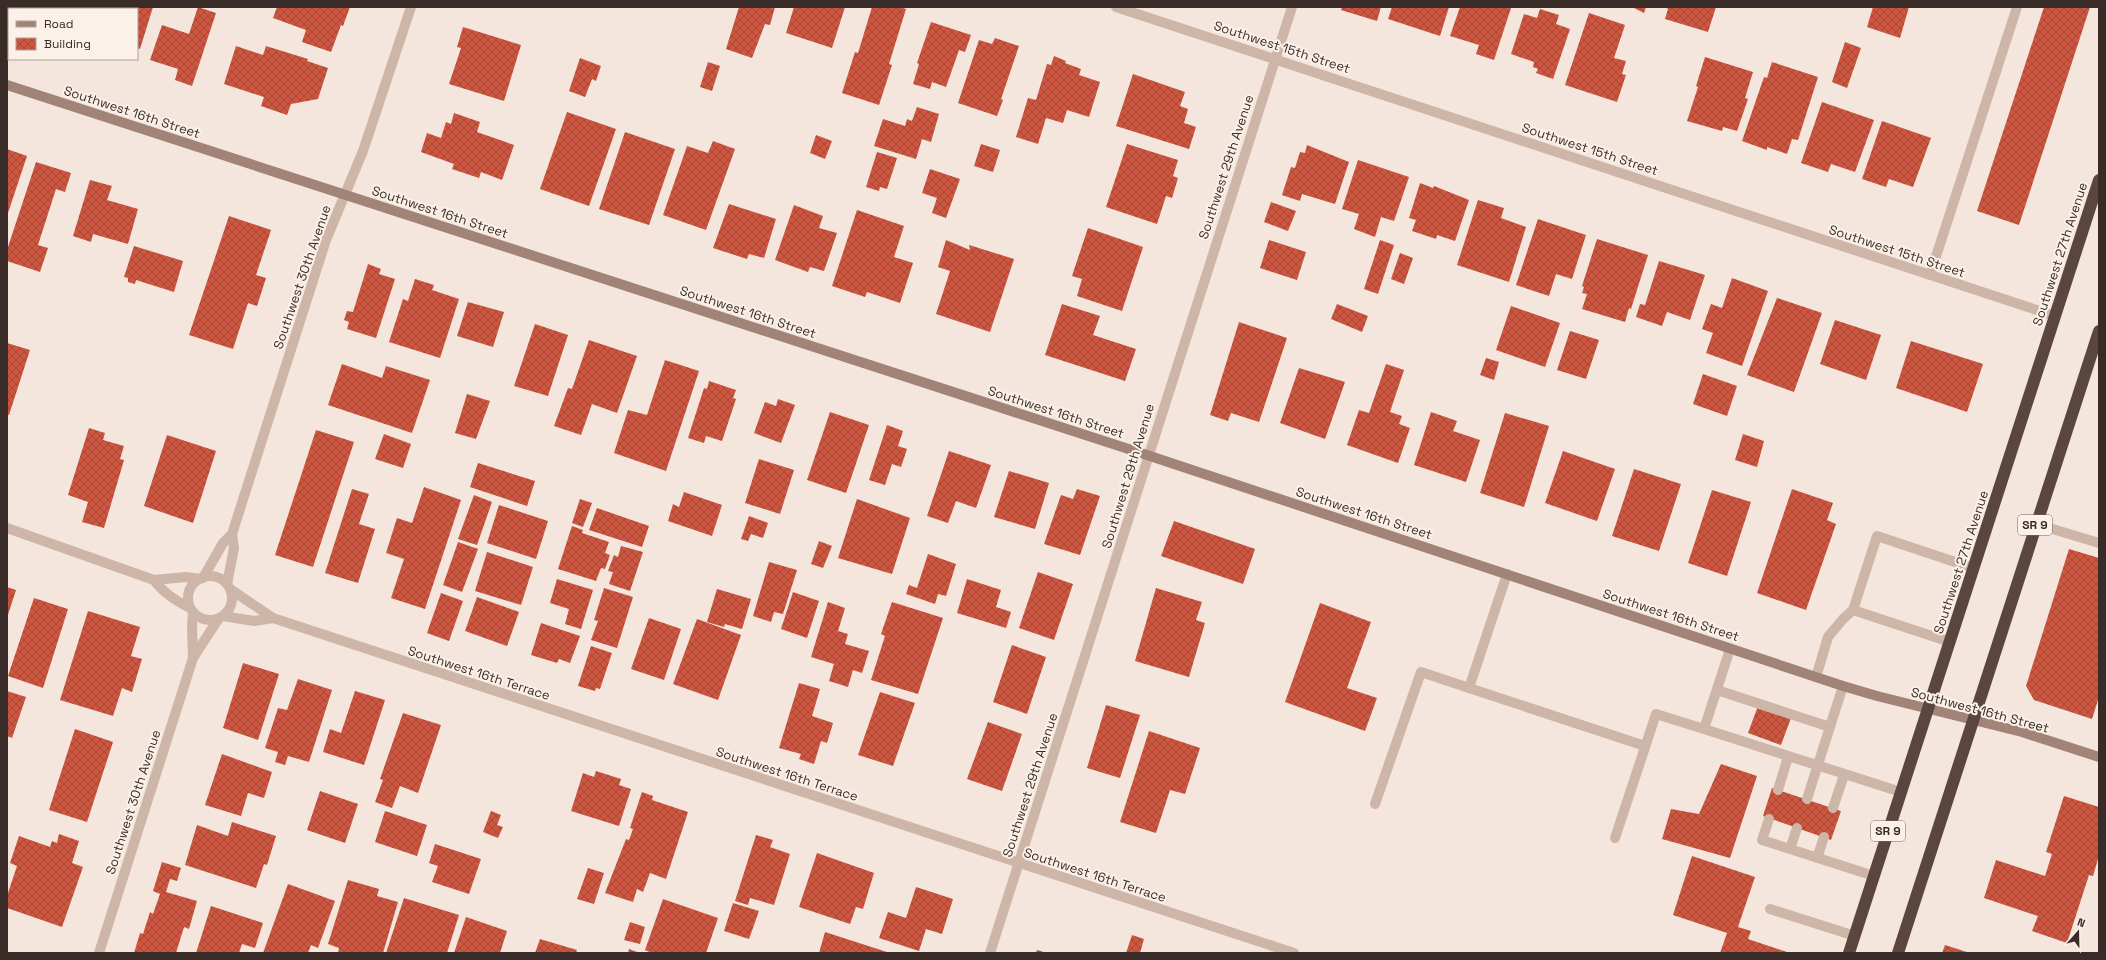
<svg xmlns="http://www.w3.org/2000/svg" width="2106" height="960" font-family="'Space Grotesk',sans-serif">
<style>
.building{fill:url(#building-cross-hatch)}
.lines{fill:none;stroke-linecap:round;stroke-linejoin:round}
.lane{stroke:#cdb5a7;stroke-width:10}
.street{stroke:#cdb5a7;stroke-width:10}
.secondary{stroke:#a18378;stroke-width:10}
.highway{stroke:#5a453f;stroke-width:12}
.labels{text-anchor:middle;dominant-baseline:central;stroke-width:4;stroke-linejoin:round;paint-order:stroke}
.shield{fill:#fbf1e9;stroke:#736762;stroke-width:1}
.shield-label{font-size:12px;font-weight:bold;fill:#392c28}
.street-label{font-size:13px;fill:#392c28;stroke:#fbf1e9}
</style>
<defs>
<pattern id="building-cross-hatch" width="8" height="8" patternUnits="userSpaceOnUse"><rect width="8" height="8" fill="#cd5641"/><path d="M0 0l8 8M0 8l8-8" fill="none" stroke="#a74736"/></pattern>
</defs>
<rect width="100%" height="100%" fill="#f4e6dc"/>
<path class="building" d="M 34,7 L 89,7 L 89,9 L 34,9 Z
M 101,7 L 153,7 L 140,49 L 137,48 L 137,9 L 100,9 Z
M 198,7 L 216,13 L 192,86 L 175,80 L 178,69 L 150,60 L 162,25 L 189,34 Z
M 277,7 L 350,7 L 343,26 L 341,25 L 331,52 L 302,42 L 306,30 L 273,18 Z
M 739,7 L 775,7 L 770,25 L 765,24 L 752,58 L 726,49 Z
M 794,7 L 845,7 L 832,48 L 786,33 Z
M 872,7 L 899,7 L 906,9 L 889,64 L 892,65 L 879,105 L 842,93 L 855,52 L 858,53 Z
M 1342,7 L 1381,7 L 1377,21 L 1341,10 Z
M 1392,7 L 1449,7 L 1440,36 L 1388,19 Z
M 1460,7 L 1511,8 L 1494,60 L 1476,54 L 1479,45 L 1450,36 Z
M 1632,7 L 1646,7 L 1644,13 Z
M 1665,7 L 1716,7 L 1708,32 L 1665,19 L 1668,9 Z
M 1873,7 L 1909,7 L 1900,38 L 1867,27 Z
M 2044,7 L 2090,7 L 2019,225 L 1977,211 Z
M 1540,9 L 1559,15 L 1556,24 L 1570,29 L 1553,79 L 1536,73 L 1538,69 L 1533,67 L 1534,62 L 1511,54 L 1524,14 L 1537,18 Z
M 1589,13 L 1625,25 L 1614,58 L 1626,61 L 1622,74 L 1626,75 L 1617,102 L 1565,85 Z
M 931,22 L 971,35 L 965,52 L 959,50 L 946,87 L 932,82 L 930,89 L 913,84 L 919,64 L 917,63 Z
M 463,27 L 521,45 L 504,101 L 449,84 L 461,48 L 457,47 Z
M 995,38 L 1019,46 L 1001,99 L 1003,100 L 997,116 L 958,103 L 979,40 L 992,44 Z
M 1845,42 L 1861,48 L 1847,88 L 1832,82 Z
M 236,46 L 263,55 L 266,46 L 308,59 L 307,61 L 328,68 L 318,99 L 291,104 L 287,115 L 261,106 L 264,97 L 224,84 Z
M 1054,56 L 1066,61 L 1065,63 L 1081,69 L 1079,75 L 1100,82 L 1089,117 L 1067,110 L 1063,123 L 1046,118 L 1038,144 L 1016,137 L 1028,98 L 1036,100 L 1047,64 L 1051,65 Z
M 1705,57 L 1753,72 L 1745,98 L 1748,99 L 1737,131 L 1723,127 L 1722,131 L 1687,121 L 1698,87 L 1696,86 Z
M 580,58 L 601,66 L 596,81 L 592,79 L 585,97 L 569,91 Z
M 708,62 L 720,66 L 712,91 L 700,87 Z
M 1772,62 L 1818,77 L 1798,140 L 1792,139 L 1787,154 L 1767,147 L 1767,150 L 1742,141 L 1764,77 L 1767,78 Z
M 1133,74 L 1185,92 L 1180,106 L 1188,109 L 1184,123 L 1196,127 L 1189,149 L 1116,126 Z
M 1822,102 L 1874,120 L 1855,172 L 1831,164 L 1828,172 L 1801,163 Z
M 917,107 L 939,114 L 931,142 L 922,139 L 916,159 L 874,146 L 883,119 L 905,126 L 907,119 L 912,121 Z
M 567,112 L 616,129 L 589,206 L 540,189 Z
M 454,113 L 480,122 L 477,132 L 514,145 L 502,180 L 481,172 L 479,178 L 452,169 L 454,164 L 421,152 L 427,133 L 441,138 L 446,122 L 451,124 Z
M 1882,121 L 1931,138 L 1913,187 L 1889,179 L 1886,187 L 1862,179 Z
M 625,132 L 675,149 L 649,225 L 599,209 Z
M 816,135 L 832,141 L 825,159 L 810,153 Z
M 713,141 L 735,149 L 706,230 L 663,215 L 687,146 L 708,153 Z
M 981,144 L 1000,150 L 993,172 L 974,166 Z
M 1127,144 L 1178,160 L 1173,176 L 1178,178 L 1172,198 L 1166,196 L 1157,224 L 1106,207 Z
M 1307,145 L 1349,162 L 1335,204 L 1302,194 L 1300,201 L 1282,195 L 1291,167 L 1295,168 L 1300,152 L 1305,153 Z
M 7,149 L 27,156 L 7,216 Z
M 877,152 L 897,158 L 887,189 L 880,187 L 879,191 L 866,187 Z
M 1358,160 L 1409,177 L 1394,221 L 1381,217 L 1375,237 L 1354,229 L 1359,214 L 1342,209 Z
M 36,162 L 71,173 L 65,192 L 56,189 L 38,245 L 48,248 L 40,272 L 7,261 L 7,250 Z
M 930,169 L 960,179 L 946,218 L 932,213 L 937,198 L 922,193 Z
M 90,180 L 112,186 L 107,200 L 138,209 L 128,244 L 93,234 L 91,242 L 73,236 Z
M 1420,183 L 1433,188 L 1434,186 L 1469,200 L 1455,241 L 1437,235 L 1436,239 L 1412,231 L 1416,220 L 1409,218 Z
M 1478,200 L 1504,208 L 1501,218 L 1526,227 L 1509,282 L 1457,265 Z
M 1271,202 L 1296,211 L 1288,231 L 1264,222 Z
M 729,204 L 776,219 L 764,258 L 749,254 L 747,259 L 713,248 Z
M 794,205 L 823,216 L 819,228 L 837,233 L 824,271 L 810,267 L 808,272 L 775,260 Z
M 857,210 L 904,226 L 894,257 L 913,263 L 900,303 L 867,292 L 865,297 L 832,286 Z
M 229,216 L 271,230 L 256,275 L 266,278 L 257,306 L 248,303 L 233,349 L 189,335 Z
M 1538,219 L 1586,235 L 1572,279 L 1556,274 L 1549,296 L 1516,285 Z
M 1088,228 L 1143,247 L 1122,311 L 1077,296 L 1082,279 L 1072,276 Z
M 1597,239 L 1648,255 L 1631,309 L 1629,308 L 1625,322 L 1582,309 L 1587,294 L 1582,293 L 1584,287 L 1582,286 Z
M 946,240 L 970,250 L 969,245 L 1014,259 L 990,332 L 936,314 L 950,271 L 938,267 Z
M 1269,240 L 1306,252 L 1297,280 L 1260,268 Z
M 1380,240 L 1394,245 L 1378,294 L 1364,289 Z
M 134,246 L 183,261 L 174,292 L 136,280 L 135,284 L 128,282 L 128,278 L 124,277 Z
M 1400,253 L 1413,258 L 1404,284 L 1391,279 Z
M 1659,261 L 1705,275 L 1690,320 L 1667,312 L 1662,326 L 1636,317 L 1640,304 L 1645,305 Z
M 368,264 L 381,269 L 379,274 L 395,279 L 376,338 L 347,329 L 349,322 L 344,320 L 347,311 L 353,312 Z
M 1732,278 L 1768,291 L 1742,366 L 1706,353 L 1713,333 L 1702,329 L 1711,304 L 1722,308 Z
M 415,279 L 434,285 L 432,290 L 459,299 L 440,358 L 389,342 L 403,299 L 408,301 Z
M 1777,298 L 1822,313 L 1794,392 L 1747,375 Z
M 468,302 L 504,312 L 493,347 L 457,336 Z
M 1062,304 L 1100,316 L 1093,335 L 1136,349 L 1125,381 L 1045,355 Z
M 1337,304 L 1368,316 L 1362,332 L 1331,319 Z
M 1511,306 L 1560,323 L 1545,367 L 1496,350 Z
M 1835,320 L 1881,335 L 1866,380 L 1820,364 Z
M 1239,322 L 1287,338 L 1259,422 L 1231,413 L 1228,421 L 1210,415 Z
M 535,324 L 568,335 L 548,396 L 514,386 Z
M 1570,331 L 1599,340 L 1586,379 L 1557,370 Z
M 589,340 L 637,356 L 617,413 L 592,404 L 581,435 L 554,426 L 568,388 L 572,389 Z
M 1911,341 L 1983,364 L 1967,412 L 1896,388 Z
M 7,343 L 30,350 L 9,415 L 7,415 Z
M 1486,358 L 1499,362 L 1494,380 L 1480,375 Z
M 665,360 L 699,371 L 666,471 L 614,453 L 628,410 L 647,415 Z
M 342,364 L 382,378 L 386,366 L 430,380 L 412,433 L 328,405 Z
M 1386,364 L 1404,370 L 1390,412 L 1402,416 L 1399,424 L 1410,428 L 1398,463 L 1347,445 L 1359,410 L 1369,413 Z
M 1299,368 L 1345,382 L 1325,439 L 1280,423 Z
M 1703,374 L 1737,386 L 1727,416 L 1693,404 Z
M 709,381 L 736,390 L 733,398 L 736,399 L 722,441 L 706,436 L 704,443 L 688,438 L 704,388 L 707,389 Z
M 467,394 L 490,401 L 476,439 L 455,433 Z
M 778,399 L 795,405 L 781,443 L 754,433 L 765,402 L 776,406 Z
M 830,412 L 869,425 L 846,493 L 807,480 Z
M 1431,412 L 1457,421 L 1453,431 L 1480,440 L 1466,482 L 1414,465 Z
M 1505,413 L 1549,426 L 1524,507 L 1480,493 Z
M 887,425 L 903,431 L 898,446 L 907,449 L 901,467 L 892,464 L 885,485 L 869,480 Z
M 89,428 L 105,433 L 103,440 L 124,446 L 120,459 L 124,460 L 104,528 L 82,522 L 88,502 L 68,495 Z
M 316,430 L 354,442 L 313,567 L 275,555 Z
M 384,434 L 411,444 L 403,468 L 375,459 Z
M 1743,434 L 1764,441 L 1757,467 L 1735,460 Z
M 167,435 L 216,451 L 193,523 L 144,506 Z
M 949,451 L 991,465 L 976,508 L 956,501 L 948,523 L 927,516 Z
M 1563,451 L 1615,469 L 1597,521 L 1545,503 Z
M 759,459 L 794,470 L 780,514 L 745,503 Z
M 478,463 L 535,481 L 527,506 L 470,487 Z
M 1634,469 L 1681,484 L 1659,551 L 1612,536 Z
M 1009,471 L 1049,483 L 1035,529 L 994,517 Z
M 424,487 L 461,500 L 425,609 L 391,598 L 404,559 L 386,553 L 397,518 L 412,523 Z
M 352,489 L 369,494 L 359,524 L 375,529 L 358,583 L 325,573 Z
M 1077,489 L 1100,496 L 1080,555 L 1044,544 L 1061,495 L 1073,499 Z
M 1792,489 L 1833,503 L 1827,520 L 1836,524 L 1806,610 L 1757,593 Z
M 1712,490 L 1751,502 L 1727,576 L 1688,563 Z
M 684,492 L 722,505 L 712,536 L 668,521 L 673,504 L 679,507 Z
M 474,495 L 492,502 L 477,545 L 458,539 Z
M 580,499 L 592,503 L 583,527 L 572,523 Z
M 857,499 L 910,518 L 892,574 L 838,558 Z
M 499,505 L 548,521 L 536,559 L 487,543 Z
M 597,508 L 649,526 L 642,547 L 589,530 Z
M 749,516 L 768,523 L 763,538 L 751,534 L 748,541 L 741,539 Z
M 1174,521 L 1255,549 L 1243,584 L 1161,556 Z
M 572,526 L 583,530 L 582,533 L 609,542 L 605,553 L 610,555 L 605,569 L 601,568 L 596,581 L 558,569 Z
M 819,541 L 832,546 L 823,568 L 811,564 Z
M 458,542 L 478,549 L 462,592 L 443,585 Z
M 621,546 L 643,552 L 630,591 L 609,584 L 613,572 L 608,571 L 614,555 L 618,557 Z
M 2069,549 L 2099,558 L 2099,697 L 2092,719 L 2034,700 L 2026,686 Z
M 487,552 L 533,567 L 521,605 L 475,591 Z
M 928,554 L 956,564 L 946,596 L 938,594 L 935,604 L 906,594 L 909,585 L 917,588 Z
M 769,562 L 797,570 L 783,614 L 774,612 L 771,622 L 753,616 Z
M 1038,572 L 1073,584 L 1054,640 L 1019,628 Z
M 557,579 L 593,590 L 581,629 L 565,624 L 569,609 L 550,603 Z
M 967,579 L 1001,590 L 996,607 L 1011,612 L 1006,628 L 957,613 Z
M 7,587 L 16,590 L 7,618 Z
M 604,588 L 633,597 L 617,648 L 591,640 L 598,621 L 594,620 Z
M 1156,588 L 1202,602 L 1196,620 L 1205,623 L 1189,677 L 1135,661 Z
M 717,589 L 751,599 L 742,629 L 725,624 L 724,627 L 707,622 Z
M 793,592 L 819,601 L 807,638 L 781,629 Z
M 441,593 L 463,601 L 449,641 L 427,633 Z
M 477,597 L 519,612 L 507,646 L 465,631 Z
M 34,598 L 68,609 L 43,688 L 8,676 Z
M 828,602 L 845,608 L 838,631 L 848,634 L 845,644 L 869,651 L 862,673 L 853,670 L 848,687 L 829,681 L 834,664 L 811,657 Z
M 892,602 L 943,618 L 918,694 L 871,680 L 885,636 L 881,634 Z
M 1320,603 L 1371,622 L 1347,688 L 1377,698 L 1365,731 L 1285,702 Z
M 88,611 L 140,627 L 131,656 L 142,659 L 132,692 L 122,688 L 113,716 L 60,700 Z
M 649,618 L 681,629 L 664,680 L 631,669 Z
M 697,619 L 741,635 L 718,700 L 673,684 Z
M 541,623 L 580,636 L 570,663 L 559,659 L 557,663 L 531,655 Z
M 1012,645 L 1046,657 L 1027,714 L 993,702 Z
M 591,646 L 612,653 L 600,689 L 596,688 L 595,691 L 578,686 Z
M 243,663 L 279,674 L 258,740 L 223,728 Z
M 298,679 L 332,690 L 309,762 L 288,756 L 285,765 L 275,762 L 278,752 L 265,748 L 278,708 L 287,710 Z
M 799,683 L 820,689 L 812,716 L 833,723 L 827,743 L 821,741 L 814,764 L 799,759 L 801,754 L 779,748 Z
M 7,691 L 26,697 L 12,738 L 7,736 Z
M 355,691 L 385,700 L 364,765 L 323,752 L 330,729 L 341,733 Z
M 880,692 L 915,703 L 893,766 L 858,755 Z
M 1106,705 L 1140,715 L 1120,778 L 1087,768 Z
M 1758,706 L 1791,718 L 1781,745 L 1748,733 Z
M 403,713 L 441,725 L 418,793 L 400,786 L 392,808 L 375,802 L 383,780 L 380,779 Z
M 988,722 L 1022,734 L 1002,791 L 967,779 Z
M 75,729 L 113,742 L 87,822 L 49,810 Z
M 1149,731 L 1200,748 L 1185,794 L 1170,790 L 1156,833 L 1120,822 Z
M 222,754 L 272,772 L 264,798 L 248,793 L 241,816 L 205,805 Z
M 1721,764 L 1757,776 L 1730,858 L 1662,839 L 1671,809 L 1699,814 Z
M 596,771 L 621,779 L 619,785 L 631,789 L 619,826 L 571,811 L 583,773 L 594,777 Z
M 1772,788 L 1841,811 L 1831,840 L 1763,816 Z
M 320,791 L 358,804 L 345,843 L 307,830 Z
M 642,792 L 653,796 L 652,800 L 688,812 L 666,879 L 650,873 L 643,892 L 637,889 L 633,902 L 605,893 L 626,839 L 629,840 L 633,829 L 630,828 Z
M 2064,796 L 2099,807 L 2099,856 L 2093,876 L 2089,875 L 2067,943 L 2032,931 L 2038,916 L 1984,898 L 1996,860 L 2045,876 L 2052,854 L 2046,852 Z
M 385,811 L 427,825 L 417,856 L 375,842 Z
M 491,811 L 501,815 L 497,825 L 503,827 L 498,838 L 483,832 Z
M 232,822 L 276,836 L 267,865 L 264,864 L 256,888 L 185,865 L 197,825 L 228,836 Z
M 59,834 L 79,841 L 72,863 L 83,867 L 62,927 L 7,908 L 7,896 L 17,866 L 10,863 L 19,836 L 50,847 L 52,841 L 57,843 Z
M 756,835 L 773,840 L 770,847 L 790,854 L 774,905 L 750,898 L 748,905 L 735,901 Z
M 435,844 L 481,859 L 469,894 L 432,882 L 438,866 L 429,863 Z
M 817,853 L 874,873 L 863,909 L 856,907 L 850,924 L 799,907 Z
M 1692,856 L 1755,877 L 1738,927 L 1751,931 L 1748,939 L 1790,953 L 1720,953 L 1727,933 L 1673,915 Z
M 162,862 L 181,868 L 177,881 L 170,879 L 166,892 L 197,901 L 189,929 L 184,927 L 176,953 L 134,953 L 140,933 L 143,934 L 150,912 L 153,914 L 160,894 L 153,891 Z
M 588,868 L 604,873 L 594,904 L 577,899 Z
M 348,880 L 379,889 L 377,896 L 398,902 L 383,953 L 338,953 L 339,948 L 328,944 Z
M 288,884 L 335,901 L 318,948 L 311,945 L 308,953 L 263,953 Z
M 916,887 L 953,899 L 942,934 L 926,929 L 919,951 L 879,938 L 888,912 L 906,918 Z
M 404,898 L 459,915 L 447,953 L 386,953 Z
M 663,899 L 718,918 L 706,953 L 652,953 L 645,950 Z
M 733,903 L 759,911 L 749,939 L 724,931 Z
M 211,906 L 263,923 L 255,948 L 242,944 L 239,953 L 196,953 Z
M 466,917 L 507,931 L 500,953 L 454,953 Z
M 630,922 L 645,927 L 640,944 L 624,940 Z
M 825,932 L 890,953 L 819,953 Z
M 1132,935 L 1144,939 L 1140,953 L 1126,953 Z
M 540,939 L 577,950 L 576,953 L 535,953 Z
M 1945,945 L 1970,953 L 1942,953 Z
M 629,949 L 640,953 L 628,953 Z
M 1037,950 L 1047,953 L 1036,953 Z"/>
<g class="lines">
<path class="lane" d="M 1930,275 L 2017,7
M 2036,524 L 2099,543
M 1853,610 L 1950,642
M 1730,649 L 1704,729 L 1901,792
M 1816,677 L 1828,637 L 1843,619 L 1853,610 L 1877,536 L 1973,568
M 1469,688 L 1645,746
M 1717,690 L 1830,727
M 1778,790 L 1788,757
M 1807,799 L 1843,686
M 1375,804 L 1421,672 L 1469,688 L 1507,574
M 1833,808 L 1844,775
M 1769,819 L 1762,840 L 1790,849
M 1797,828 L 1790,849 L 1874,876
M 1615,838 L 1656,714 L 1704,729
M 1817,858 L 1824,837
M 1770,909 L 1855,936"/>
<path class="street" d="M 1116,7 L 2055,316
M 7,528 L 154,580 L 186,577 L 200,579
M188 598a22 22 0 1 1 44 0a22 22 0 1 1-44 0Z
M 203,578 L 223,543 L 232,534
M 154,580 C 163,593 176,601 190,608
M 227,584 L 234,548 L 232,534 L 326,240 L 363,151 L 411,7
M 230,589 L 273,618 L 1294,953
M 223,616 L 254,621 L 273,618
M 193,658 L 192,626 L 193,612
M 99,953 L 193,658 L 219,618
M 990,953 C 1092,638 1189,322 1292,7"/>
<path class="secondary" d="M 7,85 L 1147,455 L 1843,686 L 1877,696 L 2022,732 L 2099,757"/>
<path class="highway" d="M 1849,953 L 2099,180
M 1898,953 L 2099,331"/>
</g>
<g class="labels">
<g class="shield">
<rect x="2018" y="515" width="34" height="20" rx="3"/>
<rect x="1871" y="821" width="34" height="20" rx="3"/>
</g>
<g class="shield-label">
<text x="2035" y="525">SR 9</text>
<text x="1888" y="831">SR 9</text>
</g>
<g class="street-label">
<text transform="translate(1282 47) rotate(18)">Southwest 15th Street</text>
<text transform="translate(132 112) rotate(18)">Southwest 16th Street</text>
<text transform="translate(1590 149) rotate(18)">Southwest 15th Street</text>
<text transform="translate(1226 167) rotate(-72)">Southwest 29th Avenue</text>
<text transform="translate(440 212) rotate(18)">Southwest 16th Street</text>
<text transform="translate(1897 251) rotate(18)">Southwest 15th Street</text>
<text transform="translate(2060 254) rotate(-72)">Southwest 27th Avenue</text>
<text transform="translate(302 277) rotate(-71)">Southwest 30th Avenue</text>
<text transform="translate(748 312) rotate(18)">Southwest 16th Street</text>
<text transform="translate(1056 412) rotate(18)">Southwest 16th Street</text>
<text transform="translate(1128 476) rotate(-73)">Southwest 29th Avenue</text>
<text transform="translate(1364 513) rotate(18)">Southwest 16th Street</text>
<text transform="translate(1961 562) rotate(-72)">Southwest 27th Avenue</text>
<text transform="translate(1671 615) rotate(18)">Southwest 16th Street</text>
<text transform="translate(479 673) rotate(18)">Southwest 16th Terrace</text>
<text transform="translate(1980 710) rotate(15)">Southwest 16th Street</text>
<text transform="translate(787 774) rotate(18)">Southwest 16th Terrace</text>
<text transform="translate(1030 785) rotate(-72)">Southwest 29th Avenue</text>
<text transform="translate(133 802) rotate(-72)">Southwest 30th Avenue</text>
<text transform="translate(1095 875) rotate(18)">Southwest 16th Terrace</text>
</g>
</g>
<rect width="2106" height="960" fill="none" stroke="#392c28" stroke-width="16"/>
<rect x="8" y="8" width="130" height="52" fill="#fbf1e9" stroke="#ada29c"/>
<rect x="16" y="21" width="20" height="6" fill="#a18378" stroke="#ada29c"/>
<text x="44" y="28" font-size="12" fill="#392c28">Road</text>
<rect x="16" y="38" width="20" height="12" fill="url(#building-cross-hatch)" stroke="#ada29c"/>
<text x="44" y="48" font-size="12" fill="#392c28">Building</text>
<g transform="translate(2078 932) rotate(20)" stroke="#fbf1e9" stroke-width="3" paint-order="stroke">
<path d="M0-3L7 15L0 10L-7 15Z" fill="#392c28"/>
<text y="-6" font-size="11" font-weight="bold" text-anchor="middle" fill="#392c28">N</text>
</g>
</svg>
